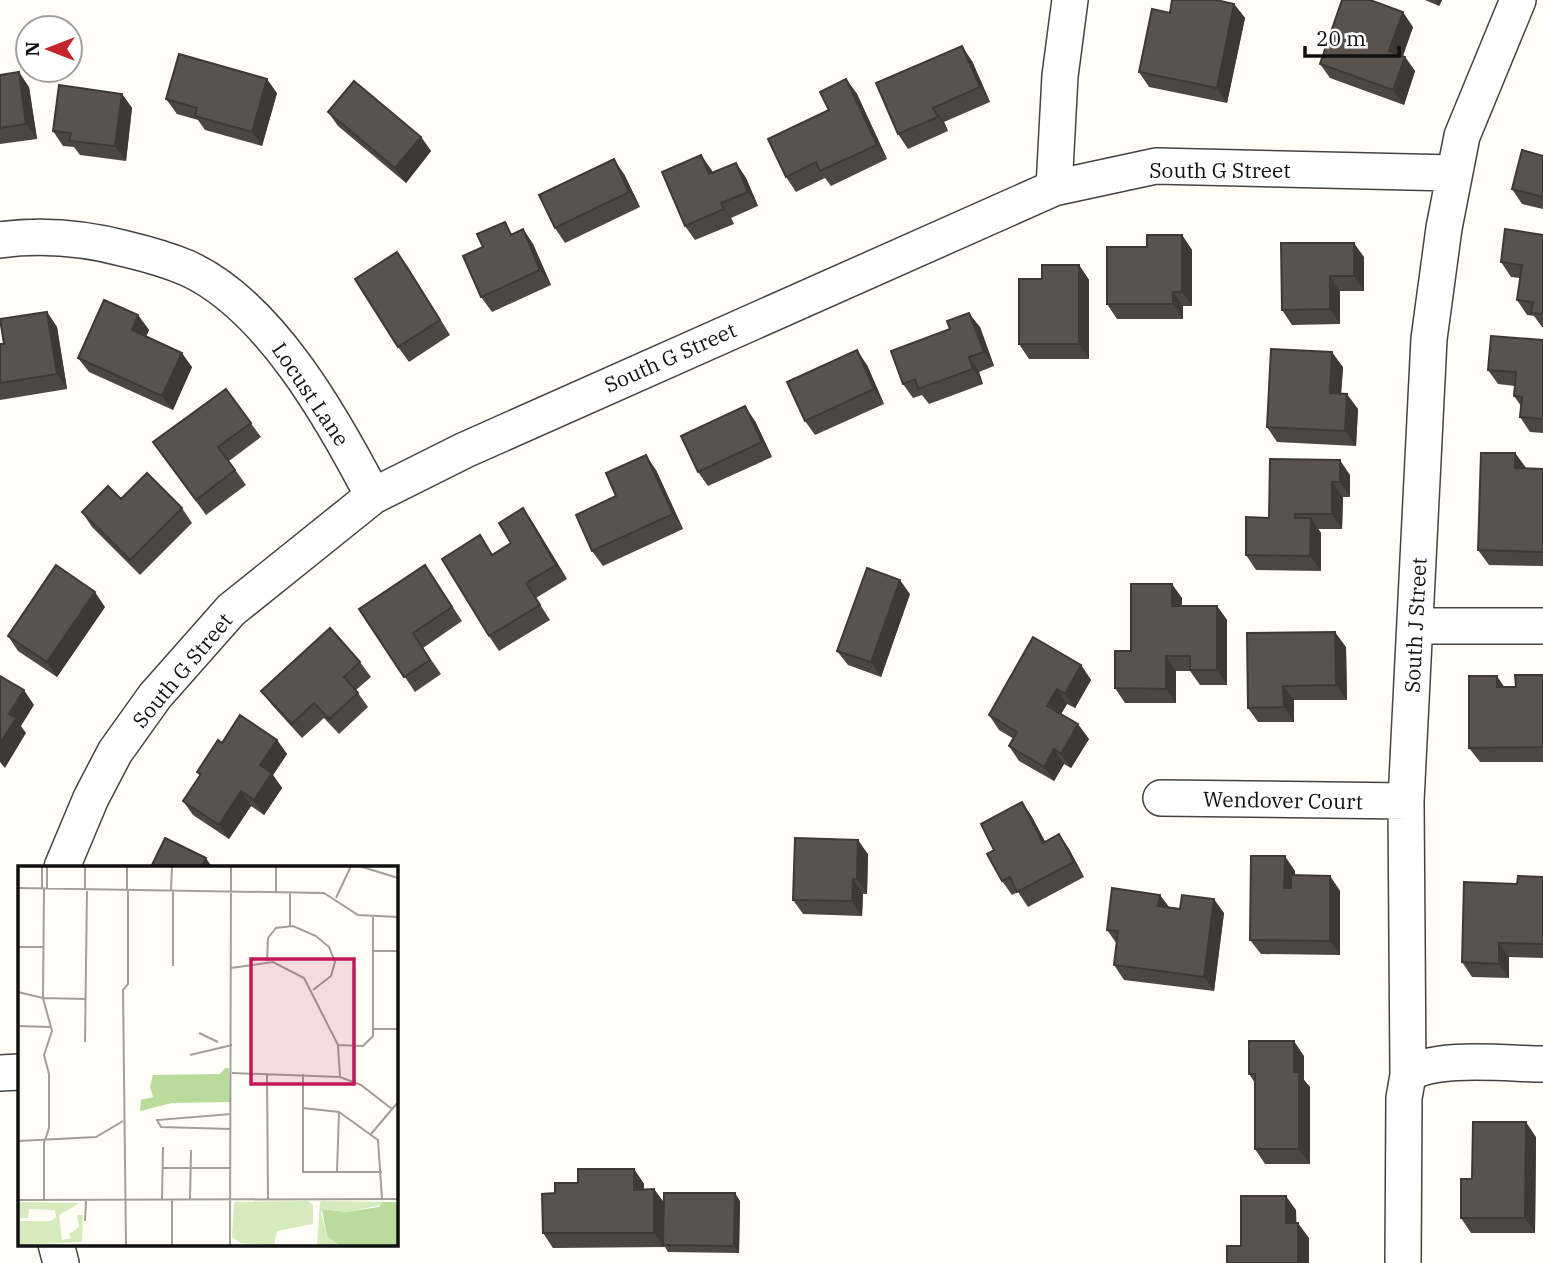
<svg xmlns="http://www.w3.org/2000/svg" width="1543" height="1263" font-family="'IBM Plex Serif',serif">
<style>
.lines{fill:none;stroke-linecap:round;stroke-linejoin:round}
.street-casing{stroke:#444;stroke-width:38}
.street{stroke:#fff;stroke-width:35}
.wall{fill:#4d4742}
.shaded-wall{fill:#3f3936}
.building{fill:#5a524d;stroke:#3f3936;stroke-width:2}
.labels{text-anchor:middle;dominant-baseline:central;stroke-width:7;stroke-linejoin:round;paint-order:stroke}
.street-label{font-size:21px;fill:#111;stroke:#fff}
.inset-road{fill:none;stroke:#a09f9a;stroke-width:2}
.view{fill:#c2185b;fill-opacity:0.15;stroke:#c2185b;stroke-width:3.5}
.inset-edge{fill:none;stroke:#111;stroke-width:3.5}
</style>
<rect width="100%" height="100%" fill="#fffdf5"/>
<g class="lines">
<defs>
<path id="street" d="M 1054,188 L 1060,76 L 1070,0
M 0,240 C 44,234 84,238 126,249 C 147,254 168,260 187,268 C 269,305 333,419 373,496
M 1415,626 L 1543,626
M 1161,798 L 1406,801
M 62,867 L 91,798 L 115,752 L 155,696 L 231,610 L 373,496 L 465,450 L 1054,188 L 1156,166 L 1453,173
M 0,1073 L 19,1072
M 1408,1075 C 1433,1055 1510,1064 1543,1064
M 56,1244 L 61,1263
M 1403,1263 L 1404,1098 L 1408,1075 L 1406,801 L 1429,339 L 1444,228 L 1462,136 L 1518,0"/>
</defs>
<use href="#street" class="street-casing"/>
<use href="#street" class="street"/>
</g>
<path class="wall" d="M 1425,0 L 1442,0 L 1439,6 Z
M 1234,4 L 1245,18 L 1227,103 L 1149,87 L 1139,72 L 1170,13 Z
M 1413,27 L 1403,56 L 1405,57 L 1415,71 L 1404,105 L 1330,78 L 1320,64 Z
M 972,61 L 990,102 L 944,122 L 948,131 L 908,149 L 898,134 Z
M 0,75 L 29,87 L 37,139 L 0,144 Z
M 846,79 L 857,94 L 887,159 L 831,186 L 825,178 L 796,192 L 786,177 L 829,110 Z
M 277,93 L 262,146 L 205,130 L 198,120 L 177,114 L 166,99 Z
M 122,94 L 132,108 L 126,161 L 80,155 L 74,147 L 63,146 L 53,131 Z
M 328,112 L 421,137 L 431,151 L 406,183 L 338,126 Z
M 1543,156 L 1543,209 L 1522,204 L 1512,189 Z
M 736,163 L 746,178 L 758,206 L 731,218 L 734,224 L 695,240 L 685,226 L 711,169 L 713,173 Z
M 624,174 L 640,207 L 565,243 L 555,228 Z
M 523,229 L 533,244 L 551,285 L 492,312 L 481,297 L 514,233 Z
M 1182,235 L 1192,250 L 1192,306 L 1183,306 L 1183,319 L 1117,319 L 1107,304 L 1147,247 Z
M 1543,235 L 1543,327 L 1542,327 L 1534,316 L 1527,315 L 1517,300 L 1520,278 L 1511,277 L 1501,262 Z
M 1281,243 L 1364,257 L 1364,291 L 1340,291 L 1340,324 L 1292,325 L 1282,310 Z
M 397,252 L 450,335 L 409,362 L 398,347 Z
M 1079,265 L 1089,280 L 1089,359 L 1029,359 L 1019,344 L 1042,279 Z
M 47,312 L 57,327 L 67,389 L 0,400 L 0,344 L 4,344 Z
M 138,315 L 149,330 L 146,337 L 192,367 L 173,410 L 89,372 L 78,358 Z
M 980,327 L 994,366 L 979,372 L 983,384 L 929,404 L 922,395 L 913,398 L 903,384 L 950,329 Z
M 1543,340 L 1543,433 L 1530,432 L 1520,417 L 1521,406 L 1514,396 L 1515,386 L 1498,384 L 1488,370 Z
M 867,365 L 884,404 L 815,435 L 805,421 Z
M 1343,367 L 1341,394 L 1358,409 L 1356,446 L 1277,442 L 1267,427 Z
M 226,389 L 261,437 L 229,461 L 246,485 L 206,515 L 153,442 Z
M 755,421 L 772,457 L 708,486 L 698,472 Z
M 1515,453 L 1526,468 L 1543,469 L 1543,566 L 1489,565 L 1478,550 Z
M 1270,459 L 1350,475 L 1350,497 L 1343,497 L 1342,529 L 1318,529 L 1321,533 L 1321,571 L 1256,570 L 1246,555 L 1269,518 Z
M 656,470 L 683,529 L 603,566 L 592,551 L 616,496 Z
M 121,499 L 182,508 L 192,523 L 140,575 L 92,527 L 82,512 Z
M 523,508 L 533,523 L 567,579 L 536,598 L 550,620 L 499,651 L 489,636 L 493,554 L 511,543 Z
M 425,565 L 462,621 L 423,648 L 441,674 L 415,692 L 359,609 Z
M 910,594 L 881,677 L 848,665 L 837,651 Z
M 1182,598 L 1182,606 L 1217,606 L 1227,620 L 1227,685 L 1200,685 L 1190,671 L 1176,671 L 1176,703 L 1125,703 L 1115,688 L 1131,651 Z
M 105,607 L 57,677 L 18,651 L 8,636 Z
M 1346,647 L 1347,700 L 1294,700 L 1294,722 L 1258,722 L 1248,708 Z
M 360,662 L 371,677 L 356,690 L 368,707 L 339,734 L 324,718 L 302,738 L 272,705 L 261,691 Z
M 1081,665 L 1091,680 L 1075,708 L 1067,704 L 1061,714 L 1089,739 L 1071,768 L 1064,764 L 1054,781 L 1019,761 L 1009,746 L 1014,739 L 999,730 L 989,715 Z
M 1543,675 L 1543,762 L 1480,762 L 1469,748 L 1516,687 Z
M 277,740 L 287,754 L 273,775 L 282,788 L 264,815 L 251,806 L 229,839 L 193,815 L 183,801 L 200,776 L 197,772 L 222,743 Z
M 1022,802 L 1032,817 L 1045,842 L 1059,834 L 1069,849 L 1084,877 L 1028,907 L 1018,892 L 1012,895 L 1002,881 L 994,850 Z
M 868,854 L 867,894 L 863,894 L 862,916 L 803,914 L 793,900 Z
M 1295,871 L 1295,876 L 1330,876 L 1340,891 L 1340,955 L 1261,954 L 1250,940 Z
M 1543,877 L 1543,958 L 1509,957 L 1509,978 L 1472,977 L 1462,962 L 1517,884 Z
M 1160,895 L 1169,907 L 1224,913 L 1214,991 L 1124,980 L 1114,965 L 1117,944 L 1107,930 Z
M 1304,1056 L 1304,1080 L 1310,1087 L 1310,1164 L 1265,1164 L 1255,1149 L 1255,1083 L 1249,1074 Z
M 1536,1137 L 1535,1233 L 1471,1233 L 1461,1218 L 1472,1179 Z
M 634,1169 L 644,1184 L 644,1190 L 654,1189 L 664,1203 L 740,1201 L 739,1253 L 668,1252 L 665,1247 L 553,1248 L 543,1233 L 555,1193 L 578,1183 Z"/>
<path class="shaded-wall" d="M 1435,0 L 1442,0 L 1439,6 Z
M 1234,4 L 1245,18 L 1227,103 L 1217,88 Z
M 1403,12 L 1413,27 L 1399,66 L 1389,51 Z
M 962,46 L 972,61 L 990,102 L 980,87 Z
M 1405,57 L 1415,71 L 1404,105 L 1393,90 Z
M 19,72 L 29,87 L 37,139 L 26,124 Z
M 267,79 L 277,93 L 262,146 L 252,132 Z
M 846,79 L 857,94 L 887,159 L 877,145 Z
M 122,94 L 132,108 L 126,161 L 115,146 Z
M 933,108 L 944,122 L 948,131 L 938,117 Z
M 421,137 L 431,151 L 406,183 L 395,168 Z
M 701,155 L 711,169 L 719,189 L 709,174 Z
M 614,159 L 624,174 L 640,207 L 629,192 Z
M 736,163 L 746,178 L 758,206 L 748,192 Z
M 721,203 L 731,218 L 734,224 L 724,209 Z
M 523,229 L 533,244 L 551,285 L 540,270 Z
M 1182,235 L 1192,250 L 1192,306 L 1182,292 Z
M 1354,243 L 1364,257 L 1364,291 L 1354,276 Z
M 397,252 L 408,267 L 450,335 L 440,320 Z
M 1079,265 L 1089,280 L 1089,359 L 1079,344 Z
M 1330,276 L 1340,291 L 1340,324 L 1330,309 Z
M 1173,292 L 1183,306 L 1183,319 L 1173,304 Z
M 47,312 L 57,327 L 67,389 L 57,374 Z
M 969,313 L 980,327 L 994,366 L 984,352 Z
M 138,315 L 149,330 L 142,345 L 132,330 Z
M 857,350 L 867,365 L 884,404 L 874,389 Z
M 1332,352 L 1343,367 L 1340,408 L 1330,393 Z
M 182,353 L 192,367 L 173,410 L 162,396 Z
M 969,357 L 979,372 L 983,384 L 973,369 Z
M 1347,394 L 1358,409 L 1356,446 L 1345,431 Z
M 745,406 L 755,421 L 772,457 L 762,442 Z
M 1515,453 L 1526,468 L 1515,468 Z
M 646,455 L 656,470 L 683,529 L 673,514 Z
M 1340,460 L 1350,475 L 1350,497 L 1340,482 Z
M 1332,482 L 1343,497 L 1342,529 L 1332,514 Z
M 523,508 L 533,523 L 567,579 L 556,565 Z
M 1311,518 L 1321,533 L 1321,571 L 1310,556 Z
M 900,580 L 910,594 L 881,677 L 871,662 Z
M 1172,584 L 1182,598 L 1182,620 L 1172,606 Z
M 95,592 L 105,607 L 57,677 L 47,662 Z
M 1217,606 L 1227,620 L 1227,685 L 1217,670 Z
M 1335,632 L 1346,647 L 1347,700 L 1336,685 Z
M 1166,656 L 1176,671 L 1176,703 L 1166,689 Z
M 1081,665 L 1091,680 L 1075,708 L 1065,694 Z
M 1497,676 L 1507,691 L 1497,687 Z
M 1283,686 L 1294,700 L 1294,722 L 1284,707 Z
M 1057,689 L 1067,704 L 1057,721 L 1047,706 Z
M 24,690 L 34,705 L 21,726 L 26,733 L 5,768 L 0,762 L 0,744 L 9,714 Z
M 1078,724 L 1089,739 L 1071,768 L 1061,754 Z
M 277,740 L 287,754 L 273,775 L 282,788 L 264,815 L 254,800 L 260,765 Z
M 1054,749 L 1064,764 L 1054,781 L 1044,767 Z
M 241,791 L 251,806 L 229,839 L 219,825 Z
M 1022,802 L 1032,817 L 1054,858 L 1043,843 Z
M 1059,834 L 1069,849 L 1084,877 L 1074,862 Z
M 858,840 L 868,854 L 867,894 L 857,879 Z
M 1285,856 L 1295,871 L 1295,903 L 1284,888 Z
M 206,858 L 212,867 L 201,867 Z
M 1330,876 L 1340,891 L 1340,955 L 1330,941 Z
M 853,879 L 863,894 L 862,916 L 852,901 Z
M 1160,895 L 1170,909 L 1158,906 Z
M 1214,899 L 1224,913 L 1214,991 L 1204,977 Z
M 1499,943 L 1509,957 L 1509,978 L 1499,964 Z
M 1294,1041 L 1304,1056 L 1304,1080 L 1310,1087 L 1310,1164 L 1299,1149 L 1294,1072 Z
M 1526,1122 L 1536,1137 L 1535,1233 L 1525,1218 Z
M 634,1169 L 644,1184 L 644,1205 L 634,1190 Z
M 654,1189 L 665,1204 L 663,1245 L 665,1248 L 654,1233 Z
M 735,1193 L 740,1201 L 739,1253 L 734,1246 Z
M 1286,1196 L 1296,1210 L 1297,1238 L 1286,1223 Z
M 1298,1223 L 1309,1238 L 1309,1263 L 1298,1263 Z"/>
<path class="building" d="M 1172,0 L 1216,0 L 1234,4 L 1217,88 L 1139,72 L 1152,9 L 1170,13 Z
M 1342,0 L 1370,0 L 1403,12 L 1389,51 L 1405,57 L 1393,90 L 1320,64 Z
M 962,46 L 980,87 L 933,108 L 938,117 L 898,134 L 876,83 Z
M 179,54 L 267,79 L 252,132 L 195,116 L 197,108 L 166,99 Z
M 19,72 L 26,124 L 0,128 L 0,75 Z
M 846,79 L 877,145 L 820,171 L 816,162 L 786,177 L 768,139 L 829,110 L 820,92 Z
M 354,81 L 421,137 L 395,168 L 328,112 Z
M 59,85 L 122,94 L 115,146 L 69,141 L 71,133 L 53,131 Z
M 1522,150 L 1543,156 L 1543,197 L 1512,189 Z
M 701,155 L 709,174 L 736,163 L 748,192 L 721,203 L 724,209 L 685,226 L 662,172 Z
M 614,159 L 629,192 L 555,228 L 539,195 Z
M 505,222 L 511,235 L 523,229 L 540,270 L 481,297 L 463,256 L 483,247 L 477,234 Z
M 1505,229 L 1543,235 L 1543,314 L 1531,313 L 1533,302 L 1517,300 L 1522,265 L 1501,262 Z
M 1147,235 L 1182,235 L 1182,292 L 1173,292 L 1173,304 L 1107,304 L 1107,247 L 1147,247 Z
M 1281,243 L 1354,243 L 1354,276 L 1330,276 L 1330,309 L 1282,310 Z
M 397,252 L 440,320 L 398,347 L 355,279 Z
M 1042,265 L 1079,265 L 1079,344 L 1019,344 L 1019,279 L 1042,279 Z
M 104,300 L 138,315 L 132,330 L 182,353 L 162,396 L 78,358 Z
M 47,312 L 57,374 L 0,383 L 0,344 L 4,344 L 0,319 Z
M 969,313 L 984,352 L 969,357 L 973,369 L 918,389 L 915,379 L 903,384 L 891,351 L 950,329 L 947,321 Z
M 1491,336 L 1543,340 L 1543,419 L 1520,417 L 1522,397 L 1514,396 L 1516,372 L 1488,370 Z
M 1271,349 L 1332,352 L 1330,393 L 1347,394 L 1345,431 L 1267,427 Z
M 857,350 L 874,389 L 805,421 L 787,382 Z
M 226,389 L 251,423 L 218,447 L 235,470 L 196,500 L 153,442 Z
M 745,406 L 762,442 L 698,472 L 681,436 Z
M 1481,453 L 1515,453 L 1515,468 L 1543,469 L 1543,552 L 1478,550 Z
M 646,455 L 673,514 L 592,551 L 576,515 L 616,496 L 606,473 Z
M 1270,459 L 1340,460 L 1340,482 L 1332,482 L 1332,514 L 1295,514 L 1295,518 L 1311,518 L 1310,556 L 1246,555 L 1246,517 L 1269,518 Z
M 147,473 L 182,508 L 130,560 L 82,512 L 108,486 L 121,499 Z
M 523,508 L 556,565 L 526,583 L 540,605 L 489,636 L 442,559 L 480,535 L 492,555 L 511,543 L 499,523 Z
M 56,565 L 95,592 L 47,662 L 8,636 Z
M 425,565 L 452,607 L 413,633 L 430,660 L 404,677 L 359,609 Z
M 867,568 L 900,580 L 871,662 L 837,651 Z
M 1131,584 L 1172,584 L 1172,606 L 1217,606 L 1217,670 L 1190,670 L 1190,656 L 1166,656 L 1166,689 L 1115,688 L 1115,651 L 1131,651 Z
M 330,628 L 360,662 L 344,677 L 358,693 L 329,719 L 314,703 L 292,724 L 261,691 Z
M 1335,632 L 1336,685 L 1283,686 L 1284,707 L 1248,708 L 1247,633 Z
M 1033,637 L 1081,665 L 1065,694 L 1057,689 L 1047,706 L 1078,724 L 1061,754 L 1054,749 L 1044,767 L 1009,746 L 1017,732 L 989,715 Z
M 1515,675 L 1543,675 L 1543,747 L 1469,748 L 1469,676 L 1497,676 L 1497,687 L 1516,687 Z
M 0,676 L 24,690 L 9,714 L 16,718 L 0,744 Z
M 240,715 L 277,740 L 260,765 L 272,773 L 254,800 L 241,791 L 219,825 L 183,801 L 201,774 L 197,772 L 218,740 L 222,743 Z
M 1022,802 L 1043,843 L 1059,834 L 1074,862 L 1017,892 L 1010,877 L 1002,881 L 987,854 L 994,850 L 981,824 Z
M 165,838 L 206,858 L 201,867 L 151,867 Z
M 795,838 L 858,840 L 857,879 L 853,879 L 852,901 L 793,900 Z
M 1251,856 L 1285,856 L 1284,888 L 1291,888 L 1291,875 L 1330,876 L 1330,941 L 1250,940 Z
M 1518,876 L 1543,877 L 1543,944 L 1499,943 L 1499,964 L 1462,962 L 1464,882 L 1517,884 Z
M 1112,888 L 1160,895 L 1158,906 L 1180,909 L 1182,895 L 1214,899 L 1204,977 L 1114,965 L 1118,931 L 1107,930 Z
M 1249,1041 L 1294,1041 L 1294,1072 L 1299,1072 L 1299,1149 L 1255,1149 L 1255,1074 L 1249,1074 Z
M 1473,1122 L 1526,1122 L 1525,1218 L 1461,1218 L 1461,1179 L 1472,1179 Z
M 578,1169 L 634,1169 L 634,1190 L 654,1189 L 654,1233 L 543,1233 L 542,1194 L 555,1193 L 555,1183 L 578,1183 Z
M 664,1193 L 735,1193 L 734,1246 L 663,1245 Z
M 1241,1196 L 1286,1196 L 1286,1223 L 1298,1223 L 1298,1263 L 1227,1263 L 1227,1246 L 1241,1246 Z"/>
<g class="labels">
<g class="street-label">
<text x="1220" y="170">South G Street</text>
<text transform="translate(670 357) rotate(-24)">South G Street</text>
<text transform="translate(311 394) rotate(56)">Locust Lane</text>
<text transform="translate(1415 625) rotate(-87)">South J Street</text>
<text transform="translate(182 670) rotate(-50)">South G Street</text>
<text transform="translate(1283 800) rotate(1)">Wendover Court</text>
</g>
</g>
<g transform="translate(18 866)">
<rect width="380" height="380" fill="#fffdf5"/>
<path d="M 290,335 L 295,339 L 295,358 L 259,365 L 256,379 L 223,377 L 214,371 L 216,336 ZM 0,336 L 62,337 L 41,349 L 44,374 L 53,372 L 51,368 L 61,361 L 59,349 L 65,349 L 64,376 L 0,379 L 0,355 L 33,355 L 38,351 L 37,344 L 11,343 L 10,352 L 0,352 ZM 302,336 L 304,335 L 380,336 L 327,346 L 306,343 L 303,347 L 309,369 L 322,379 L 299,379 Z" fill="#d5ebbd"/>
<path d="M 207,202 L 211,202 L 212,236 L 154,237 L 122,245 L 123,234 L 135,231 L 132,221 L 135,209 L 202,208 ZM 365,336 L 380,336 L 380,379 L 322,379 L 309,370 L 304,343 L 327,346 L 361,341 Z" fill="#b9dc9c"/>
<path class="inset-road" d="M 258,0 L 258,27M 341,0 L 380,12M 0,22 L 306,27 L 340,49 L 380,51M 24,23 L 24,0M 29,23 L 29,0M 67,23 L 67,0M 109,23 L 109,0M 153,24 L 154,0M 318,32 L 333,0M 272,60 L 272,27M 0,81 L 26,81M 355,85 L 380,85M 249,95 L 250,72 L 258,62 L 275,60 L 298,70 L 311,81 L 317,96 L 313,110 L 295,124M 155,100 L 155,24M 213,102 L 255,96 L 286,112 L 320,179 L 322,211M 0,126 L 25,132 L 68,133M 0,160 L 33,161M 356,163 L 380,163M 181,167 L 200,176M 67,176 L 69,23M 320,179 L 345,180 L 355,170 L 355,50M 172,189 L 214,179M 214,207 L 322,211 L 343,219 L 374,243M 249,207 L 250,333M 285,208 L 285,306 L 364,306M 285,242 L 321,246 L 360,274 L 364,333M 213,263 L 143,261 L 139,254 L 213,248M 353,268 L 380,236M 0,275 L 78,271 L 105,255M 144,302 L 213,302M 319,306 L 321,246M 144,333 L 145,281M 154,333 L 154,379M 172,333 L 173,284M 0,334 L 380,333M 26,334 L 26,277 L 31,262 L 31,208 L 26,189 L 34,165 L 25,132 L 26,23M 67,355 L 68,334M 108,379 L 105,124 L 110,118 L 110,23M 212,379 L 213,0"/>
<path class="view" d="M 233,93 L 336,93 L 336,218 L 233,218 Z"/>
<rect width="380" height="380" class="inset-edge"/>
</g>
<g transform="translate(49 49) rotate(270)"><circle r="33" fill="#ffffff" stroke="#a0a0a0" stroke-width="2"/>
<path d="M0-5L12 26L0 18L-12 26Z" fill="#c4262e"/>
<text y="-10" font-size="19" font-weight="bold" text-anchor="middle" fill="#111111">N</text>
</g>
<path d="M1305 46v10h94v-10" fill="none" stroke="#111111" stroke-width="3.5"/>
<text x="1316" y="46" font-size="21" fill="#111111" stroke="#ffffff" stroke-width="5" paint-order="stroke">20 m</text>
</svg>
